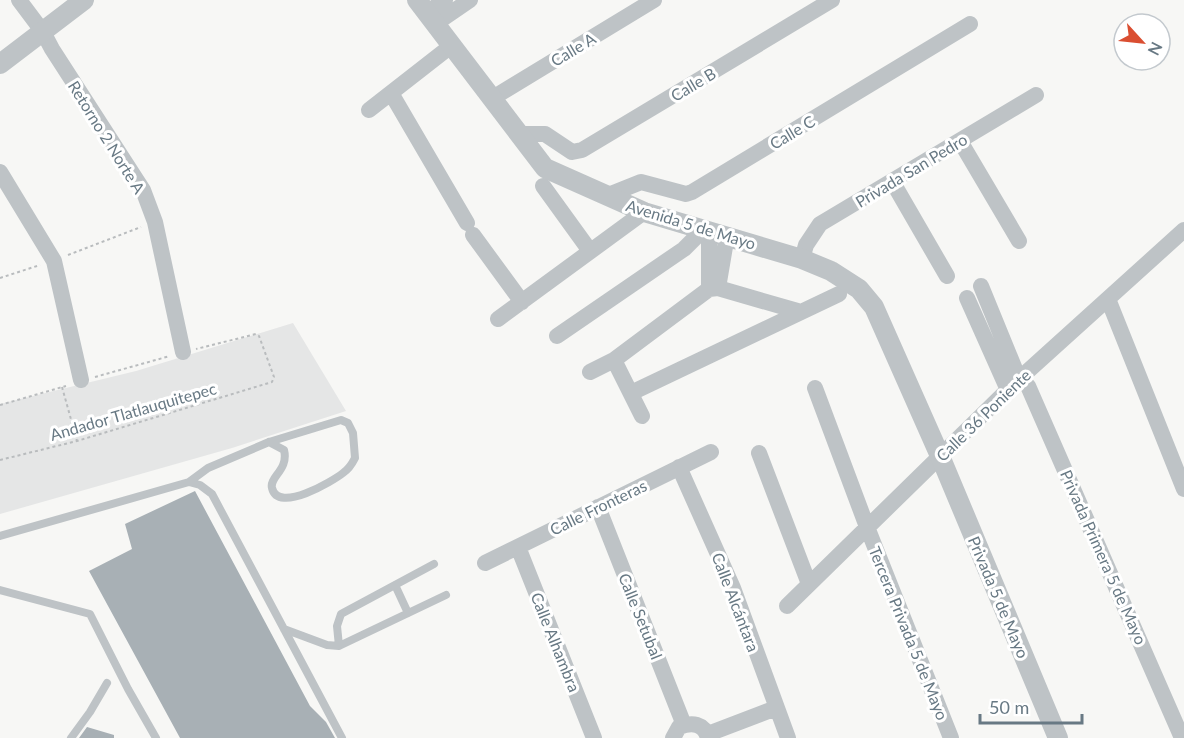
<svg xmlns="http://www.w3.org/2000/svg" width="1184" height="738" font-family="Lato,sans-serif">
<style>
.built{fill:#e5e6e6}
.building{fill:#a8b0b5}
.lines{fill:none;stroke-linecap:round;stroke-linejoin:round}
.path{stroke:#b9bcbe;stroke-width:2;stroke-dasharray:3 3;stroke-linecap:butt}
.service{stroke:#bec3c6;stroke-width:8}
.minor{stroke:#bec3c6;stroke-width:16}
.tertiary{stroke:#bec3c6;stroke-width:20}
.labels{text-anchor:middle;dominant-baseline:central;stroke-width:6;stroke-linejoin:round;paint-order:stroke}
.street-label{font-size:16px;fill:#687984;stroke:#fff}
</style>
<rect width="100%" height="100%" fill="#f7f7f5"/>
<path class="built" d="M 293,323 L 346,411 L 232,448 L 0,514 L 0,404 L 136,371 Z"/>
<path class="building" d="M 195,491 L 310,706 L 326,722 L 335,738 L 180,738 L 89,571 L 132,549 L 125,524 Z
M 87,727 L 114,735 L 114,738 L 79,738 Z"/>
<g class="lines">
<path class="path" d="M 68,255 L 141,227
M 0,278 L 40,265
M 95,377 L 170,356
M 62,387 L 77,441
M 0,405 L 66,386
M 0,460 L 77,441 L 272,382 L 274,377 L 259,336 L 256,334 L 196,349"/>
<path class="service" d="M 189,482 L 208,468 L 269,442 L 341,420 L 348,423 L 353,433 L 355,458 C 352,464 349,469 343,473 C 333,481 278,514 272,488 C 269,477 289,470 284,450 L 269,442
M 0,536 L 189,482 L 200,485 L 212,494 L 342,738
M 395,585 L 408,613
M 0,590 L 90,614 L 128,689 L 156,738
M 284,629 L 327,645 L 339,646 L 446,595
M 339,646 L 337,626 L 341,614 L 434,564
M 71,738 L 90,712 L 107,683"/>
<path class="minor" d="M 19,0 L 43,32 L 52,49 L 143,190 L 155,222 L 183,352
M 427,13 L 445,0
M 435,24 L 470,0
M 391,93 L 467,223
M 491,99 L 654,0
M 369,110 L 451,46
M 518,134 L 545,134 L 572,152 L 582,150 L 832,0
M 960,141 L 1019,241
M 0,172 L 54,261 L 81,380
M 892,181 L 947,276
M 543,186 L 590,251
M 606,196 L 641,182 L 686,194 L 692,192 L 970,24
M 473,235 L 522,302
M 802,259 L 806,245 L 820,224 L 1036,95
M 981,286 L 1019,379 L 1028,386 L 1182,738
M 718,288 L 727,235
M 709,289 L 709,230
M 967,298 L 1008,390
M 1108,299 L 1184,489
M 498,319 L 644,212
M 557,336 L 684,249 L 704,229
M 614,360 L 642,416
M 590,372 L 614,360 L 709,289 L 718,288 L 801,312
M 815,388 L 867,527 L 951,738
M 631,393 L 839,294
M 759,453 L 809,584
M 679,467 L 733,588 L 788,738
M 598,507 L 684,725
M 518,547 L 594,738
M 485,563 L 711,452
M 787,606 L 1019,379 L 1184,230
M 708,734 L 776,708
M 673,738 L 679,727 C 692,722 704,723 708,738"/>
<path class="tertiary" d="M 417,0 L 545,168 L 644,212 L 802,259 L 831,271 L 859,289 L 874,307 L 940,456 L 1058,738
M 0,64 L 84,0"/>
</g>
<g class="labels">
<g class="street-label">
<text transform="translate(573 49) rotate(-31)">Calle A</text>
<text transform="translate(693 84) rotate(-31)">Calle B</text>
<text transform="translate(792 132) rotate(-31)">Calle C</text>
<text transform="translate(107 137) rotate(58)">Retorno 2 Norte A</text>
<text transform="translate(911 170) rotate(-31)">Privada San Pedro</text>
<text transform="translate(691 224) rotate(17)">Avenida 5 de Mayo</text>
<text transform="translate(133 411) rotate(-16)">Andador Tlatlauquitepec</text>
<text transform="translate(983 415) rotate(-44)">Calle 36 Poniente</text>
<text transform="translate(598 507) rotate(-26)">Calle Fronteras</text>
<text transform="translate(1104 557) rotate(66)">Privada Primera 5 de Mayo</text>
<text transform="translate(999 597) rotate(67)">Privada 5 de Mayo</text>
<text transform="translate(736 602) rotate(69)">Calle Alcántara</text>
<text transform="translate(641 616) rotate(68)">Calle Setubal</text>
<text transform="translate(909 633) rotate(68)">Tercera Privada 5 de Mayo</text>
<text transform="translate(556 642) rotate(68)">Calle Alhambra</text>
</g>
</g>
<g transform="translate(1142 42) rotate(117)"><circle r="28" fill="#ffffff" stroke="#c3c9ce" stroke-width="1.5"/>
<path d="M0-4.5L10 22L0 15L-10 22Z" fill="#da4e31"/>
<text y="-9" font-size="16" font-weight="bold" text-anchor="middle" fill="#687984">N</text>
</g>
<path d="M980 714v9h102v-9" fill="none" stroke="#687984" stroke-width="3"/>
<text x="989" y="714" font-size="18" fill="#687984" stroke="#ffffff" stroke-width="4.5" paint-order="stroke">50 m</text>
</svg>
